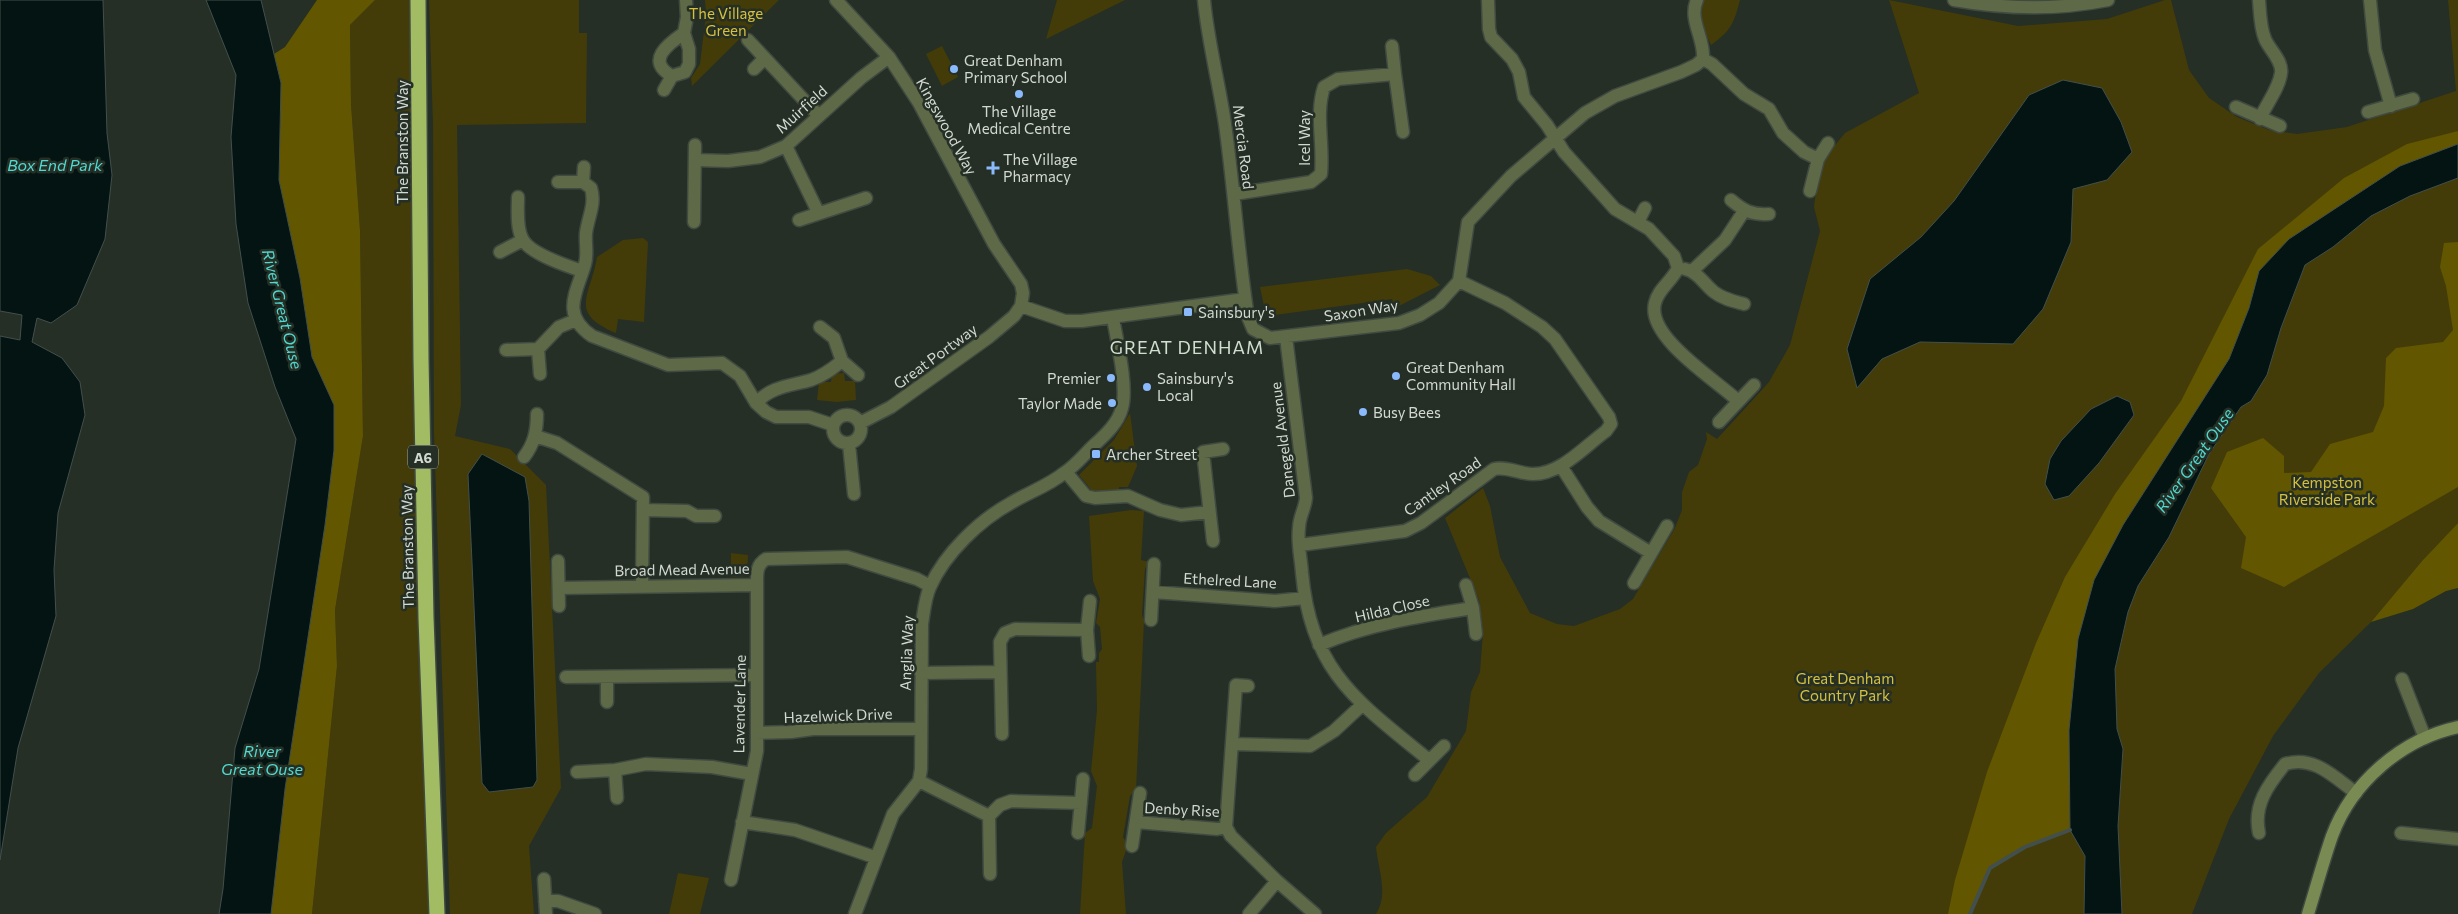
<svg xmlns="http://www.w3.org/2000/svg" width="2458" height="914" font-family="Commissioner,sans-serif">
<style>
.green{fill:#433c09}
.forest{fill:#625600}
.water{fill:#041413;stroke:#424f4c}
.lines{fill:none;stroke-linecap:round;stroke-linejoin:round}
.stream{stroke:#424f4c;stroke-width:4}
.street-casing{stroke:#414a41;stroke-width:15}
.secondary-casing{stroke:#414a41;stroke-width:15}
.highway-casing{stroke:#414a41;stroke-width:18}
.street{stroke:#5e6947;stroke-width:12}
.secondary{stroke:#798a53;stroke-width:12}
.highway{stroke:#a2bc64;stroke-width:15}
.poi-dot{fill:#8abafc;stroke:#252f25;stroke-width:2}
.labels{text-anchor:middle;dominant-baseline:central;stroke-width:5;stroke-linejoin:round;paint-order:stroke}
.shield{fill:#252f25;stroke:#9ea69e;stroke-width:1}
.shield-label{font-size:14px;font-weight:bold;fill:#d2d9d2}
.park-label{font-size:15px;fill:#d5c13d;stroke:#252f25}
.poi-label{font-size:15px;fill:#d2d9d2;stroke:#252f25;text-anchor:start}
.street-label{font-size:15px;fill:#d2d9d2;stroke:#252f25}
.water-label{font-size:16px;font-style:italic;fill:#4fd9d1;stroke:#252f25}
.quarter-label{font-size:18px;letter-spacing:1px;fill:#d1dfd1;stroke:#252f25}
</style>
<rect width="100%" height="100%" fill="#252f25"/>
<path class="green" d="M 375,0 L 410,0 L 413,20 C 412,318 415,616 430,914 L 312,914 L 337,666 L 335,610 L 363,436 L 360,230 L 351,104 L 350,25 Z
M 429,0 L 579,0 L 579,33 L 587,33 L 586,123 L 457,125 L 461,405 L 455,436 L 510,449 L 546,485 L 561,788 L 529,846 L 534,914 L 450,914 L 434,432 L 433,124 Z
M 705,0 L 779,0 L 692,86 L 691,78 L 700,64 L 706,14 Z
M 1057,0 L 1125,0 L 1046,39 Z
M 1704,0 L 1740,0 C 1734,23 1731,31 1711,45 C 1704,30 1698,16 1704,0 Z
M 1889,0 L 2018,26 L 2107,19 L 2165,0 L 2171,0 L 2189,70 L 2209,98 L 2237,117 L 2269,130 L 2297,134 L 2347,127 L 2456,91 L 2448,0 L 2458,0 L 2458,144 L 2400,166 L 2289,239 L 2249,308 L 2203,402 L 2123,525 L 2078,639 L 2069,730 L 2070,829 L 2085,856 L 2084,914 L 1376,914 C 1389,894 1378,869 1376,847 L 1386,833 L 1427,797 L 1466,731 L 1471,692 L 1480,672 L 1483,632 L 1479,600 L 1445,518 L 1483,488 L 1490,506 L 1500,557 L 1530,613 L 1557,624 L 1574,626 L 1620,609 L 1633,599 L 1675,528 L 1682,510 L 1682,492 L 1689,472 L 1698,465 L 1707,439 L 1706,432 L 1717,439 L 1769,382 L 1790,345 L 1820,231 L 1814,207 L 1817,182 L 1827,155 L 1845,133 L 1919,93 Z
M 942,46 L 958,77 L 942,86 L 926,54 Z
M 2458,178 L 2458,523 L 2422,561 L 2371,622 L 2319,673 L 2273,736 L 2229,819 L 2192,914 L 2122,914 L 2118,826 L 2123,749 L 2117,729 L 2115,669 L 2128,612 L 2138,586 L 2169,537 L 2209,454 L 2241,407 L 2251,401 L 2267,375 L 2281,328 L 2305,265 L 2333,247 L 2371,216 L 2410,196 Z
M 643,238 L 648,242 L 644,322 L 618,319 L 616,333 C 567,313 591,295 597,257 L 623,240 Z
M 1407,269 L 1431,276 L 1440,285 L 1395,308 L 1392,299 L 1275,315 L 1265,311 L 1260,287 Z
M 844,373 L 845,381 L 855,381 L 856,400 L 837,402 L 817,400 L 819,382 L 831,382 L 832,374 Z
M 1130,413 L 1137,466 L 1128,487 L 1119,487 L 1119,491 L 1093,492 L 1079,475 L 1114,440 Z
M 1131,510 L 1144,511 L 1141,560 L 1149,562 L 1145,569 L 1142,615 L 1144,621 L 1136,790 L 1130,796 L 1123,837 L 1128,845 L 1122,862 L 1126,914 L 1080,914 L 1085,833 L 1092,828 L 1097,786 L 1091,771 L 1097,710 L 1096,662 L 1099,662 L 1099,653 L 1102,649 L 1100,627 L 1096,623 L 1100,599 L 1093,581 L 1089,516 Z
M 731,553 L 748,555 L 747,576 L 731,577 Z
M 678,873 L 709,878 L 700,914 L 669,914 Z"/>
<path class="forest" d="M 317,0 L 375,0 L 350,25 L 351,104 L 360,230 L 363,436 L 335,610 L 337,666 L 312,914 L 271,914 L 285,789 L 325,525 L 334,450 L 334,405 L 312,357 L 300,278 L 279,180 L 281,83 L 274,54 L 285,47 Z
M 2458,131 L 2458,144 L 2400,166 L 2289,239 L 2259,271 L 2249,308 L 2229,359 L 2123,525 L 2069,730 L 2070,830 L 2025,847 L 1990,868 L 1971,908 L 1970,914 L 1948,914 L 1955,880 L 1987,772 L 2036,643 L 2065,577 L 2115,494 L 2181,401 L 2258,249 L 2344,178 L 2407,144 Z
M 2458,242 L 2458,487 L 2284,587 L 2241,568 L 2246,537 L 2211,488 L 2227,452 L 2263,438 L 2284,456 L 2284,473 L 2311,472 L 2330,444 L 2373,432 L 2384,406 L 2386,358 L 2396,348 L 2443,342 L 2453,330 L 2446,286 L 2440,267 L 2444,243 Z
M 2458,523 L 2458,588 L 2446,591 L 2413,609 L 2371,622 L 2422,561 Z"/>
<path class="water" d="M 0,0 L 103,0 L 107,133 L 112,175 L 105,239 L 77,305 L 51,323 L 37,318 L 32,342 L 62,358 L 80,382 L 85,415 L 58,513 L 54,570 L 56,616 L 18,748 L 0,860 L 0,336 L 20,340 L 22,315 L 0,311 Z
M 206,0 L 261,0 L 281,83 L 279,180 L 300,278 L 312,357 L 334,405 L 334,450 L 325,525 L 285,789 L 271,914 L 219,914 L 223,889 L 235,748 L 259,669 L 296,439 L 275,387 L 248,303 L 236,224 L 231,137 L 236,75 Z
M 2063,80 L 2102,88 L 2121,122 L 2132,152 L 2107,180 L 2073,189 L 2071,242 L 2043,309 L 2013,344 L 1920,342 L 1882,359 L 1857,388 L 1847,349 L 1870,279 L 1921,237 L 1954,201 L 2029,95 Z
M 2458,144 L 2458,178 L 2410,196 L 2371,216 L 2333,247 L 2305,265 L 2281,328 L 2267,375 L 2251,401 L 2241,407 L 2209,454 L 2169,537 L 2138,586 L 2128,612 L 2115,669 L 2117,729 L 2123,749 L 2118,826 L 2122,914 L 2084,914 L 2085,856 L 2070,830 L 2069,730 L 2078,639 L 2094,580 L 2123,525 L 2229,359 L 2249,308 L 2259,271 L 2289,239 L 2400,166 Z
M 2117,396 L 2130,402 L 2134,415 L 2099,463 L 2069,496 L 2054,500 L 2045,484 L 2050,459 L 2061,441 L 2091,409 Z
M 482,454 L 525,477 L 529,501 L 537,780 L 533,787 L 489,792 L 482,783 L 468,474 Z"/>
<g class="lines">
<path class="stream" d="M 1970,914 L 1990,868 L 2025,847 L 2070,830"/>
<defs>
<path id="street" d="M 836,0 L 889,57 L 919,103 L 994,244 L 1021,284 L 1023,293 L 1021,306 L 1014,316 L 989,337 L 891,407 L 860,423
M 1204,0 C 1208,42 1219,83 1225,124 C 1234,188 1238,253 1248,317 L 1253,329 L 1270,338 L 1399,323 L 1420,315 L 1439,303 L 1459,281 L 1468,222 L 1511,176 L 1585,113 L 1615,96 L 1681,72 L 1696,65 L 1703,59 C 1705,39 1688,19 1697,0
M 1488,0 L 1489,29 L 1491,37 L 1512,59 L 1519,72 L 1524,97 L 1547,125 L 1564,152 L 1615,209 L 1649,229 L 1674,256 L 1678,268 C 1672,281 1658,289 1655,303 C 1646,337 1716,380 1737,400
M 1954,0 C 2005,9 2058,10 2108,0
M 2259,0 C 2260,12 2260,27 2265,39 C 2269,49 2283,61 2281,73 C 2279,89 2266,104 2260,119
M 2370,0 L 2375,50 L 2391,106
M 684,33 C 668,44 645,61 672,76 L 685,72 L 689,64 L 689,49 L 684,33 L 687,17 L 686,0
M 748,40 L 818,115
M 1392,46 L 1395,74
M 1703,59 L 1712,64 L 1744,94 L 1769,109 L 1783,133 L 1804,152 L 1818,159
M 754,69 L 764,59
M 664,90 L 672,76
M 2236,107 L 2280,126
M 2368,112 L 2413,99
M 786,146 L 818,212
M 695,160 L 728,161 L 760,157 L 786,146 L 861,78 L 889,57
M 558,182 L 583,182 L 591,188 C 596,204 588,217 586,233 C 585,243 588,254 585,264 C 577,292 560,314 592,336 L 668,365 L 722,363 L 740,376 L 756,403 L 766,412 L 776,417 L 809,417 L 833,425
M 583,182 L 584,167
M 1810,191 L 1818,159 L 1828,143
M 1234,194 L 1311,182 L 1321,174 C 1324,145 1315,114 1324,87 L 1338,79 L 1395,74 L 1403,132
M 518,197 C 518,209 516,229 523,240 C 531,254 567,266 582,271
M 1731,200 C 1744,211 1752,215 1769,214
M 799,220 L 866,198
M 694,222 L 695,145
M 1638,222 L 1645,208
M 500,252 L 523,240
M 1685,269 C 1698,272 1704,284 1714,292 C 1723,299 1733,301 1744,304
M 1692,271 L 1725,240 L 1744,211
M 1021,306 L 1065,321 L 1082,321 L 1245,299
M 820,327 L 834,338 L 842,361 L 858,375
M 1286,337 L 1306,498 C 1305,509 1299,517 1299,528 C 1297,542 1301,558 1302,573 C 1311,672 1358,702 1429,760
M 538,349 L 540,374
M 506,350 L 538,349 L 559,327 L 576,320
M 756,403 C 772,386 790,386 811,380 C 823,376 832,369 842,361
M833 429a14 14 0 1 1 28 0a14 14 0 1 1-28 0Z
M 1719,422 L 1754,385
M 535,436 L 557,443 L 643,497 L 642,586
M 849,444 L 854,494
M 524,457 C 534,444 537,431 537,414
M 1561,466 L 1587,507 L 1599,521 L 1651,553
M 1066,472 L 1086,496 L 1095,498 L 1128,496 L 1160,510 L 1181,515 L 1209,512
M 643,510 L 687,511 L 696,516 L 715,516
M 1213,541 L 1203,452 L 1223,449
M 1300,545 L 1405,531 L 1421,523 L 1494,469 C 1507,466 1520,474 1533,474 C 1561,474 1584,447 1606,431 L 1611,424 L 1609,417 L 1555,339 L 1542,327 L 1505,303 L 1459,281
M 558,561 L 559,606
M 1634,583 L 1667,526
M 1466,585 L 1473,608 L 1476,634
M 559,588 L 757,585
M 1153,592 L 1275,601 L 1305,598
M 1151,620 L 1154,564
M 1319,645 C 1368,624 1421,616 1473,608
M 1089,656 L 1087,630 L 1090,601
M 921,673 L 1000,672
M 566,677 L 757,675
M 607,678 L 607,702
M 2402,679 L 2425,738
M 1248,686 L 1236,685 L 1226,827 L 1231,836 L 1277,881 L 1315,914
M 757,733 L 791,732 L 813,729 L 920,729
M 1002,734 L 1000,642 L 1005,633 L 1015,629 L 1087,630
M 1232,744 L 1310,746 L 1334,731 L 1362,705
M 615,770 L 617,798
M 577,772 L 615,770 L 646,764 L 712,767 L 752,774
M 1415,775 L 1444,746
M 919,781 L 989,816 L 1000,805 L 1011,801 L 1081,803
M 989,816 L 990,874
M 742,822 L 795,830 L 874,857
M 1136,822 L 1217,829 L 1226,827
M 1078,833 L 1083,779
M 2259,833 C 2253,805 2268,785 2285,764 C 2314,755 2334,777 2356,793
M 2401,833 L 2458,839
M 1132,846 L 1140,793
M 544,879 L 546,914
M 731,880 L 757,751 L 757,585 C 757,574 756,565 766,559 L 847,557 L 917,579 L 930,586
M 545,901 L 558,901 L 595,914
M 855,914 L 893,814 L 919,781 L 921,769 L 922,624 C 924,611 925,598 930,587 C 945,553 980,520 1011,503 C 1029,492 1048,486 1064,473 C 1075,466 1083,456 1092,447 C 1104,436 1118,424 1122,408 C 1128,387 1117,341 1113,318
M 1249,914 L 1277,881"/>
<path id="secondary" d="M 2308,914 C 2316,888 2323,862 2332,836 C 2352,782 2402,739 2458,727"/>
<path id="highway" d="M 418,0 L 421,359 L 426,618 L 437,914"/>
</defs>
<use href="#street" class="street-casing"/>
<use href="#secondary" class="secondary-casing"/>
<use href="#highway" class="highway-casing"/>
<use href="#street" class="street"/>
<use href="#secondary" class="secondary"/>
<use href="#highway" class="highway"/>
</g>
<g class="poi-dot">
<circle cx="954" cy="69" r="5"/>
<circle cx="1019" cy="94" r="5"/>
<path d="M990.5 160.5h5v5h5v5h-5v5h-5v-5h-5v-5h5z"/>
<rect x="1183" y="307" width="10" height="10" rx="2.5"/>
<circle cx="1396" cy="376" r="5"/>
<circle cx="1111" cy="378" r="5"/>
<circle cx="1147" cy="387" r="5"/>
<circle cx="1112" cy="403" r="5"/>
<circle cx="1363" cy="412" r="5"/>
<rect x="1091" y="449" width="10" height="10" rx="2.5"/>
</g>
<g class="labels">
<rect class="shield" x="408" y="445.5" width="30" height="23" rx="4"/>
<g class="shield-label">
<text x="423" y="457">A6</text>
</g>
<g class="park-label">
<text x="726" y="13">The Village<tspan x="726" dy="17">Green</tspan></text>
<text x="2327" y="482">Kempston<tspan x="2327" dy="17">Riverside Park</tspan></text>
<text x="1845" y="678">Great Denham<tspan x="1845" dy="17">Country Park</tspan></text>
</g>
<g class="poi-label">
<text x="964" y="60">Great Denham<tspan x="964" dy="17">Primary School</tspan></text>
<text x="1019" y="111" text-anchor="middle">The Village<tspan x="1019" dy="17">Medical Centre</tspan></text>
<text x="1003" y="159">The Village<tspan x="1003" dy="17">Pharmacy</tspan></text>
<text x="1198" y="312">Sainsbury's</text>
<text x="1406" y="367">Great Denham<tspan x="1406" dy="17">Community Hall</tspan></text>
<text x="1101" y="378" text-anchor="end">Premier</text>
<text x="1157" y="378">Sainsbury's<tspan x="1157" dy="17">Local</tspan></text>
<text x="1102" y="403" text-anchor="end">Taylor Made</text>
<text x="1373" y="412">Busy Bees</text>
<text x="1106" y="454">Archer Street</text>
</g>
<g class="street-label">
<text transform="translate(801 109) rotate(-42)">Muirfield</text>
<text transform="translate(947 126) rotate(61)">Kingswood Way</text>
<text transform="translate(1304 138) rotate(-90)">Icel Way</text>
<text transform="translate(402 142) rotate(-90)">The Branston Way</text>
<text transform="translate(1244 147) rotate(83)">Mercia Road</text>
<text transform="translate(1361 310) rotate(-9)">Saxon Way</text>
<text transform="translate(935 356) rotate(-36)">Great Portway</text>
<text transform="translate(1282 440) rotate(-97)">Danegeld Avenue</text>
<text transform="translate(1442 486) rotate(-35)">Cantley Road</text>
<text transform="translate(407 547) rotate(-91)">The Branston Way</text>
<text transform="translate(682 569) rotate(-1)">Broad Mead Avenue</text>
<text transform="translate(1230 580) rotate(3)">Ethelred Lane</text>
<text transform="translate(1392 608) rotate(-13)">Hilda Close</text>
<text transform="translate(906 653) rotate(-88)">Anglia Way</text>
<text transform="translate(739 704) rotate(-89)">Lavender Lane</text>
<text transform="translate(838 715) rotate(-2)">Hazelwick Drive</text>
<text transform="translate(1182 809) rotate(3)">Denby Rise</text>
</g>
<g class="water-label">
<text x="55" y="164">Box End Park</text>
<text transform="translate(283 309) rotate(76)">River Great Ouse</text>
<text transform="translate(2194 460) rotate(-55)">River Great Ouse</text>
<text x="262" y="750">River<tspan x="262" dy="18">Great Ouse</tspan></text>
</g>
<g class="quarter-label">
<text x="1187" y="347">GREAT DENHAM</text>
</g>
</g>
</svg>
